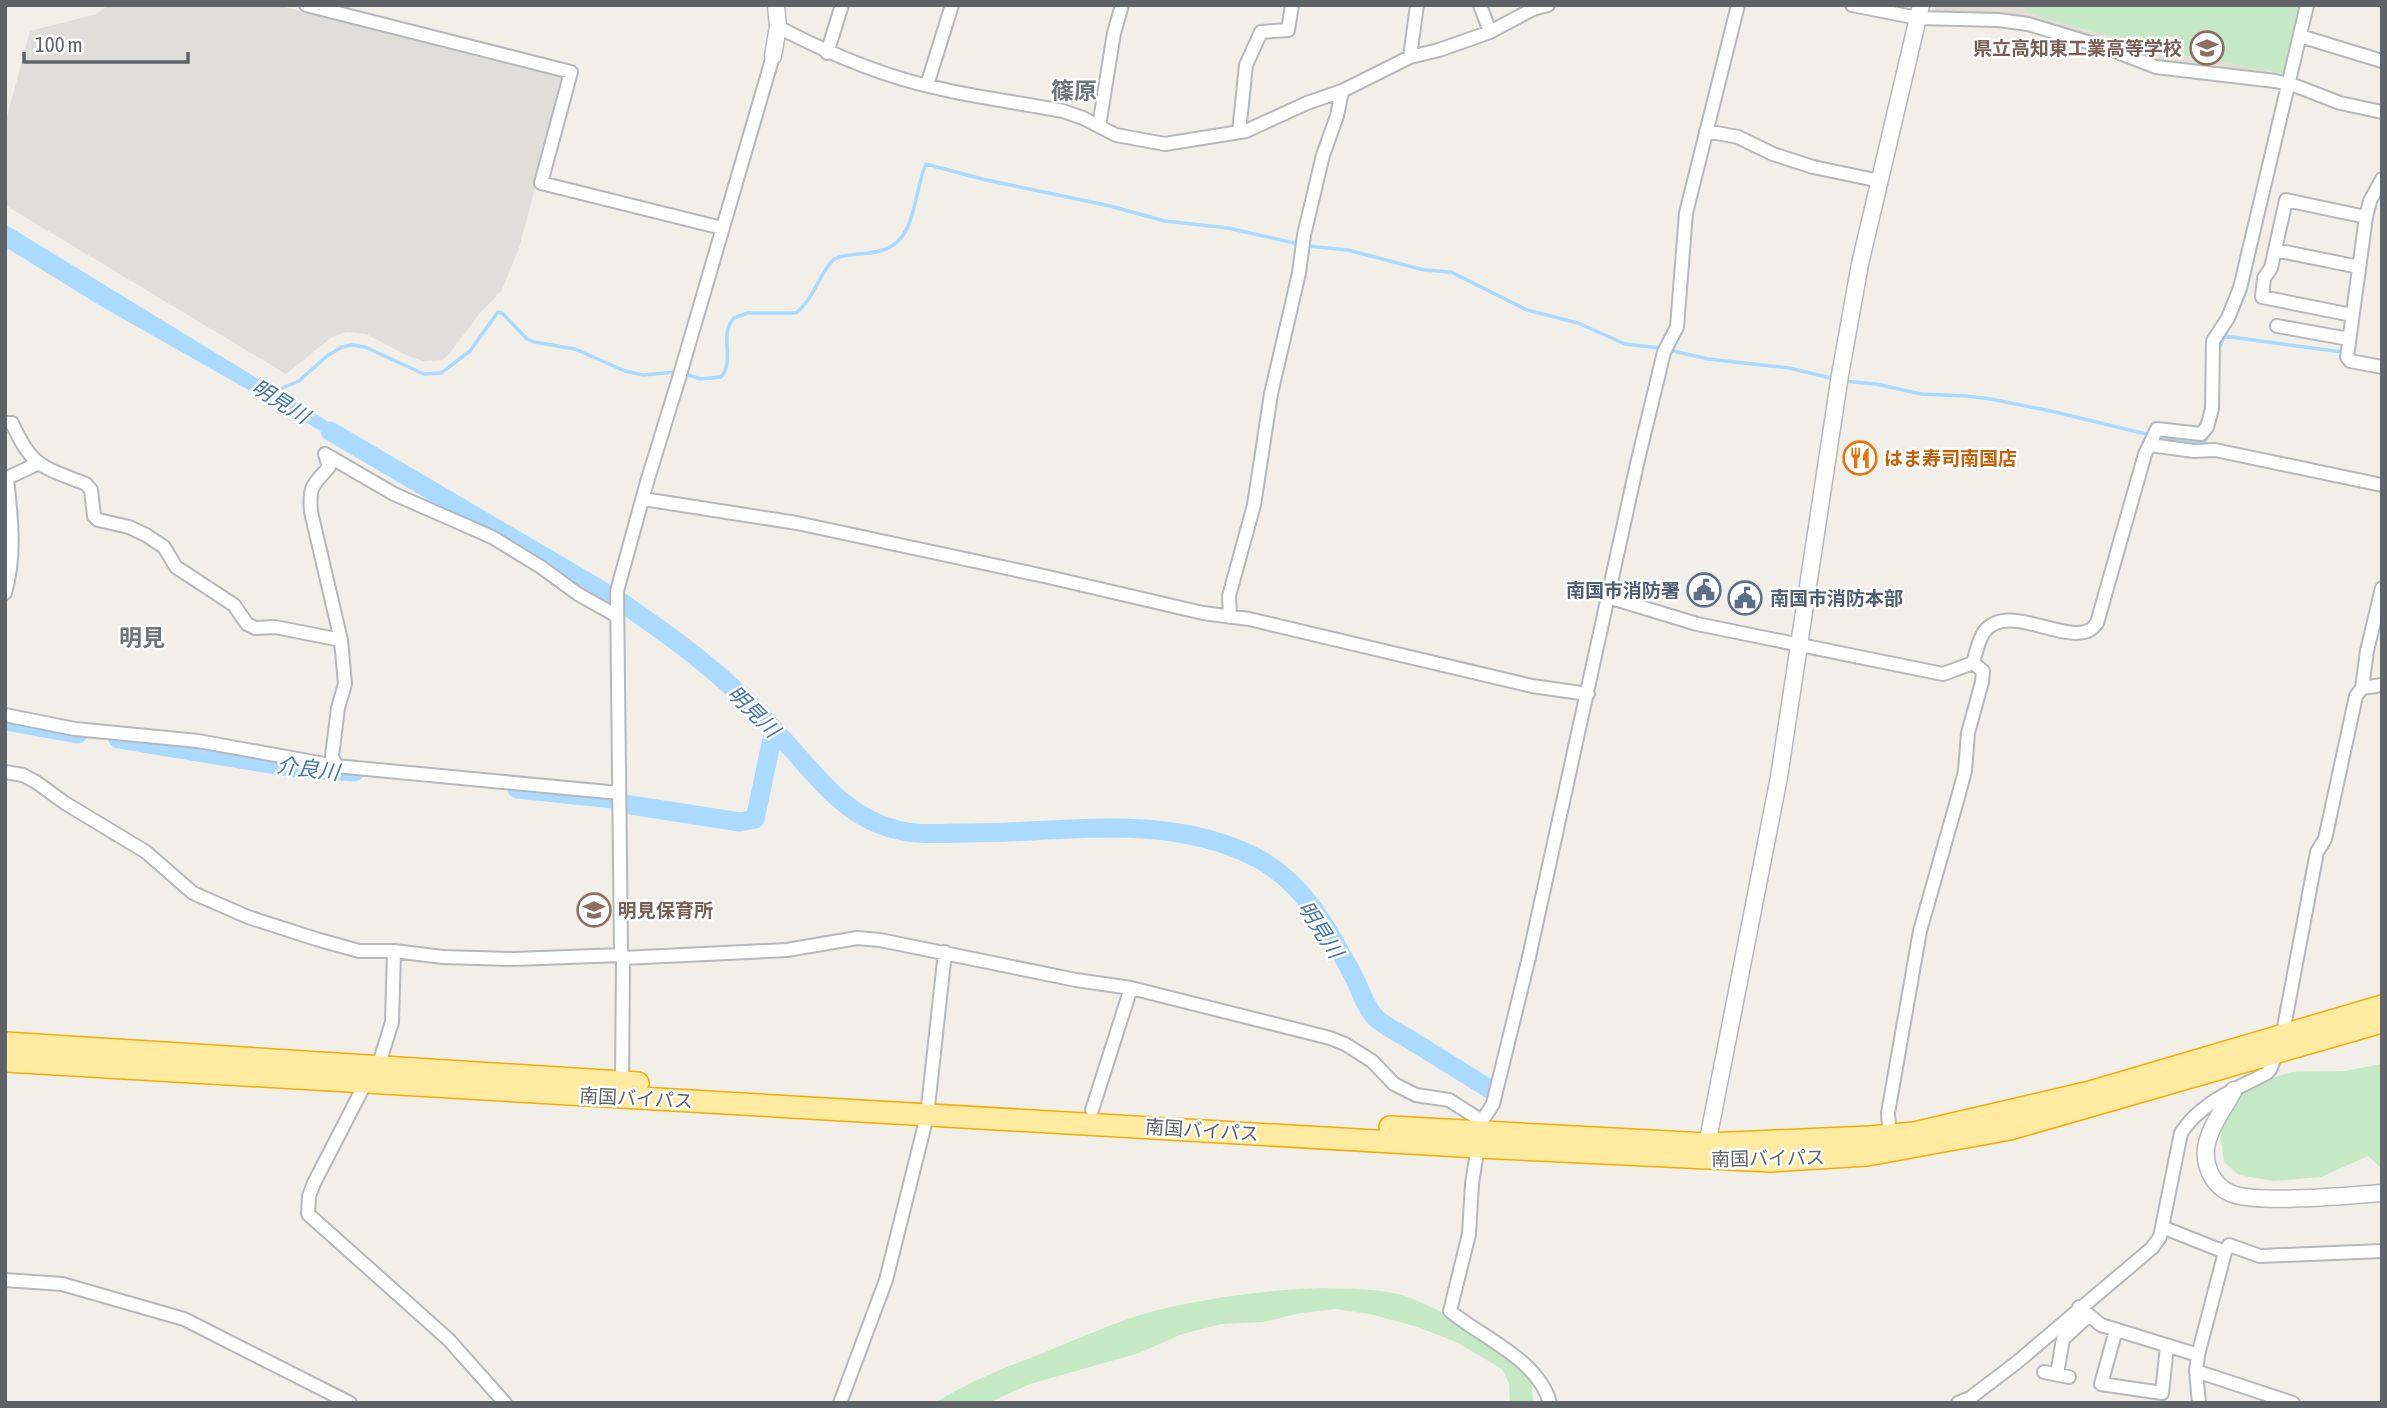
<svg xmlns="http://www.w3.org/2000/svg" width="2387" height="1408" font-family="'Asap Condensed','Noto Sans JP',sans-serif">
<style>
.industrial{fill:#e0deda}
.education{fill:#e1ded6}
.green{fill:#c5e8c5}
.water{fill:#aadaff}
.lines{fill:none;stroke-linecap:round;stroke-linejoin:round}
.stream{stroke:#aadaff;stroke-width:3.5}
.river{stroke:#aadaff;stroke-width:19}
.minor-casing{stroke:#b5b8bc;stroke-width:16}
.tertiary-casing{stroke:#b5b8bc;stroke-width:19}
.trunk-casing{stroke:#f9ab00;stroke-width:24}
.minor{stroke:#fff;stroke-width:12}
.tertiary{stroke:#fff;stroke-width:16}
.trunk{stroke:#feeaa1;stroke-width:21}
.labels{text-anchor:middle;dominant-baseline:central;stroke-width:5;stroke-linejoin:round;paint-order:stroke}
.education-label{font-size:19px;font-weight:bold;fill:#785e54;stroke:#fff;text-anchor:end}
.food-label{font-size:19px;font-weight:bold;fill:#c56008;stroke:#fff;text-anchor:start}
.service-label{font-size:19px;font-weight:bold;fill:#4e5e75;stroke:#fff;text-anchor:end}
.street-label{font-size:19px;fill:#5f6368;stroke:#fff}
.water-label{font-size:21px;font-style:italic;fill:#4174aa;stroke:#fff}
.quarter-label{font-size:23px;font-weight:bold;fill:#70757a;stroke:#fff}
</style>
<rect width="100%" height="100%" fill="#f1efe8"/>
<path class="industrial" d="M 108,5 L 276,5 L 565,75 L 519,248 L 502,290 L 480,313 L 450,353 L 442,360 L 423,361 L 406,355 L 366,334 L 346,332 L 332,337 L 286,374 L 5,205 L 5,124 L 30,31 L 97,14 Z"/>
<path class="education" d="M 1936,5 L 2304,5 L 2286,77 L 2281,78 L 2160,60 L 2024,15 L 1934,12 Z"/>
<path class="green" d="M 2028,5 L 2300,5 L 2283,73 L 2160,51 L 2026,12 Z
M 2382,1064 L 2382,1169 L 2368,1156 L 2321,1177 L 2274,1181 L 2239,1175 L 2224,1162 L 2220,1133 L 2231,1106 L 2250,1086 L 2291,1072 L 2345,1071 Z
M 1319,1288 C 1347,1289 1379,1288 1405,1296 C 1447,1310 1494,1346 1531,1370 L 1533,1403 L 1510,1403 L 1509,1383 L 1502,1369 L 1456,1342 L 1418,1327 L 1370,1314 L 1335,1309 L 1300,1313 L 1264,1322 L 1221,1324 L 1182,1334 L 1139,1353 L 1030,1384 L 988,1403 L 935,1403 C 970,1381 1007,1367 1046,1352 C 1087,1335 1128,1316 1171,1307 C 1220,1296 1270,1290 1319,1288 Z"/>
<path class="water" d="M 5,224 L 358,440 L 349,447 L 104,308 L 5,247 Z"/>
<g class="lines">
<path class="stream" d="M 2235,317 L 2246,291 L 2259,234
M 2224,336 L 2342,352
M 2219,348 L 2228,329
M 685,374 L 701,379 L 721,377 C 736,359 718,335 734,318 L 747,313 L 796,313 C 814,299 818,275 834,259 C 849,252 867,256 883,250 C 918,239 913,191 926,164 L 982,179 L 1110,206 L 1165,221 L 1228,228 L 1307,246 L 1348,250 L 1424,270 L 1451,272 L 1527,310 L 1578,323 L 1625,344 L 1660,348 L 1708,359 L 1789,368 L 1835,379
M 1842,381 L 1876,384 L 1921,394 L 1966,396 L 1991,399 L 2055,412 L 2146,434
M 273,392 L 299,381 L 327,356 L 342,347 L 352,345 L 365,347 L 424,374 L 441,373 L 470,351 L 498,312 L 502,313 L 527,339 L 534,342 L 575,349 L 625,371 L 643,375 L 677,372
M 2162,438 L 2200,443 L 2205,441 L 2213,428"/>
<path class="river" d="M 330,431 L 621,602 C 661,630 700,657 735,690 C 755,708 773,728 791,748 C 821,782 848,817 894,829 C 918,836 944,833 969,833 C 1064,833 1163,812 1253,856 C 1303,880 1329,931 1354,977 C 1360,990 1367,1010 1377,1019 C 1386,1027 1399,1033 1409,1039 C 1436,1056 1464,1073 1491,1090
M 5,721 L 78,734
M 118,739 L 301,769 L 355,772
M 517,789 L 614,799
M 624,804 L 740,822 L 755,819 L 774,730"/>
<defs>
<path id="minor" d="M 306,5 L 571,72 L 541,183 L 722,228
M 1480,5 L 1490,32
M 1852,5 L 1918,18 L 1998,20 L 2028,24 L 2107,48 L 2156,67 L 2275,81 L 2296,86 L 2340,103 L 2382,112
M 778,27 C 828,53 881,76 937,88 C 979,98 1022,103 1063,111 L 1083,118 L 1116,135 L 1165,144 L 1246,131 L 1307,103 L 1342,91 L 1410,57 L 1439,50 L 1490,32 L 1533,9 L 1548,5
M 2300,36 L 2382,61
M 827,53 L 842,5
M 1410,57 L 1417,5
M 927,85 L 952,5
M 1099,126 L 1114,33 L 1122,5
M 1706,131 L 1738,137 L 1773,154 L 1813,167 L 1880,181
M 1239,132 L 1246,65 L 1261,32 L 1288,30 L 1292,5
M 2382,179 L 2370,201 L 2366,217 L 2347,357 L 2350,361 L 2382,367
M 2275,250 L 2359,267
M 2352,315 L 2262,297 L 2264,278 L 2271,268 L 2286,200 L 2366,217
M 2277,326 L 2349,339
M 5,423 L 12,423 C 32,468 43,467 86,484 L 91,490 L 94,516 L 98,520 L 129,527 L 146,535 L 164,547 L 176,567 L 234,605 L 247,624 L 255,628 L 275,627 L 341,640
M 2150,445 L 2194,451 L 2215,450 L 2382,485
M 643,499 L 797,523 L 1044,576 L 1203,613 L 1249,619 L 1532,686 L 1588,694
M 5,593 C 16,555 11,517 7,478 L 37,464
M 1608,597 L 1697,624 L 1943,674 L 1973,663
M 617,616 L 578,594 L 541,567 L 492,537 L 394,494 L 325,454 L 329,467 C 312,486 309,486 311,512 L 341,640 L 345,684 L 338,708 L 332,756 L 336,766 L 619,793
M 1230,617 L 1229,596 L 1254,505 L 1271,394 L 1299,273 L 1304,235 L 1323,155 L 1337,116 L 1342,91
M 1973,663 C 1976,653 1978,641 1984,632 C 2007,601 2063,644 2090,630 C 2091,630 2097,623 2097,623 L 2145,454 L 2157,429 L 2201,434 L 2207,427 L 2212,409 L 2213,341 L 2228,318 L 2240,288 L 2307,5
M 2362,688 L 2382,685
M 5,715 L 75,729 L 198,741 L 336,766
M 5,772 L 23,775 L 36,782 L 65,803 L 146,852 L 193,893 L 248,917 L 316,939 L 359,951 L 394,951 L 443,957 L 514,959 L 622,955
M 394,951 L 392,1022 L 378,1067 L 366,1082 L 314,1183 L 309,1196 L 308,1214 L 449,1340 L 505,1403
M 623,958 L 787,950 L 857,938 L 880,940 L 1076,980 L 1131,988 L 1330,1038 L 1345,1044 L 1372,1061 L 1394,1084 L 1416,1095 L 1449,1100 L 1482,1121
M 622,1086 L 623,961 L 621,950 L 617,591 L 647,482 L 679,378 L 773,56
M 1092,1110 L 1131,988
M 1890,1140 L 1888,1113 L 1920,931 L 1958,797 L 1965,771 L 1968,733 L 1982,682 L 1983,671 L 1973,663
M 2162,1227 L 2225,1252 L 2198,1355
M 2225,1252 L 2229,1245 L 2260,1256 L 2382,1251
M 5,1280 L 62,1284 L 184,1319 L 350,1403
M 2079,1307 L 2101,1325 L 2198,1355 L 2196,1371 L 2293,1403
M 2116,1330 L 2101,1384 L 2162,1393 L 2167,1346
M 2196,1371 L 2199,1403
M 2044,1372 L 2069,1377
M 2057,1374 L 2063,1339 L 2088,1316
M 840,1403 L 886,1280 L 927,1116 L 945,952
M 1550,1403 C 1538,1359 1482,1338 1450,1311 L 1469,1234 L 1472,1184 L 1480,1133 L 1482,1121 L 1493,1104 L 1529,957 L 1637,464 L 1664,352 L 1677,327 L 1686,213 L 1738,5
M 1958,1403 L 1970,1398 L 2016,1363 L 2152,1248 L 2160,1237 L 2181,1133 C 2201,1102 2235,1090 2267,1073 L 2271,1068 L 2284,1027 L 2317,852 L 2325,839 L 2356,696 L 2362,688 L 2367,651 L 2382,588"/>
<path id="tertiary" d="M 773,56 L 778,27 L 776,5
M 2234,1090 C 2225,1107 2211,1125 2207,1143 C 2202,1163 2212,1185 2230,1193 C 2256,1205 2350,1195 2382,1193
M 1705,1155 L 1779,777 L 1840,375 L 1860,264 L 1921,5"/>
<path id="trunk" d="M 5,1043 L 638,1083
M 5,1061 L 1478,1147 L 1771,1161 L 1867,1155 L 2010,1129 L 2382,1022
M 1390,1127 L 1707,1144 L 1869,1137 L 1914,1133 L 2090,1092 L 2382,1006"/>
</defs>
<use href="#minor" class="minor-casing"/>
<use href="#tertiary" class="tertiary-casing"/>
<use href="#trunk" class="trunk-casing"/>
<use href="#minor" class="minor"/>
<use href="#tertiary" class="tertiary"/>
<use href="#trunk" class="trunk"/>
</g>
<defs>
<symbol id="school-ring" viewBox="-11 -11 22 22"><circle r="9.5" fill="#fff" stroke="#8d6e63" stroke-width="1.5"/><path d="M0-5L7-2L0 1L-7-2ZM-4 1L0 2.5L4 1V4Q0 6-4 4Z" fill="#8d6e63"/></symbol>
<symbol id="restaurant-ring" viewBox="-11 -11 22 22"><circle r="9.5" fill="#fff" stroke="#e8710a" stroke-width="1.5"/><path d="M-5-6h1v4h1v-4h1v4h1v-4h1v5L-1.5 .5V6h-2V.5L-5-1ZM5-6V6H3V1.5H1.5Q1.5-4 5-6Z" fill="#e8710a"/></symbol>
<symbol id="civic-ring" viewBox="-11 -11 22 22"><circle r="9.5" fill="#fff" stroke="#5c6f8a" stroke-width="1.5"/><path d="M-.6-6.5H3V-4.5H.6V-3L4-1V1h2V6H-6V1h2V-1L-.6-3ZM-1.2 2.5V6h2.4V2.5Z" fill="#5c6f8a"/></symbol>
</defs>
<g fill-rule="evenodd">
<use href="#school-ring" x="2188" y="29" width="38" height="38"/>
<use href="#restaurant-ring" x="1841" y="439" width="38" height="38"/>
<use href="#civic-ring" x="1685" y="571" width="38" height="38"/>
<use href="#civic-ring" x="1726" y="579" width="38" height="38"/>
<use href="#school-ring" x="575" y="891" width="38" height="38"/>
</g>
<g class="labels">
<g class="education-label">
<text x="2182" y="48">県立高知東工業高等学校</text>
<text x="618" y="910" text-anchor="start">明見保育所</text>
</g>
<g class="food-label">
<text x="1884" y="458">はま寿司南国店</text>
</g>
<g class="service-label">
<text x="1680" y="590">南国市消防署</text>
<text x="1770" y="598" text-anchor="start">南国市消防本部</text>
</g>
<g class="street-label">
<text transform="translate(636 1098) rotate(3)">南国バイパス</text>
<text transform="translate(1202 1130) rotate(4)">南国バイパス</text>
<text transform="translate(1768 1158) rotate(-1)">南国バイパス</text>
</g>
<g class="water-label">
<text transform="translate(281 401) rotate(32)">明見川</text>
<text transform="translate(754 711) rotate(45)">明見川</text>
<text transform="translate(308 768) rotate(7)">介良川</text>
<text transform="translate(1321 929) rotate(57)">明見川</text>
</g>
<g class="quarter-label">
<text x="1074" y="91">篠原</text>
<text x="142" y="638">明見</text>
</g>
</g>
<rect width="2387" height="1408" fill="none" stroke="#5f6368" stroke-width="14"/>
<path d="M24 52v10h164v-10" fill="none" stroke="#5f6368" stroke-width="3.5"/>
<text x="35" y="52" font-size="21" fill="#5f6368" stroke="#ffffff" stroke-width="5" paint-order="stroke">100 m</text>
</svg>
